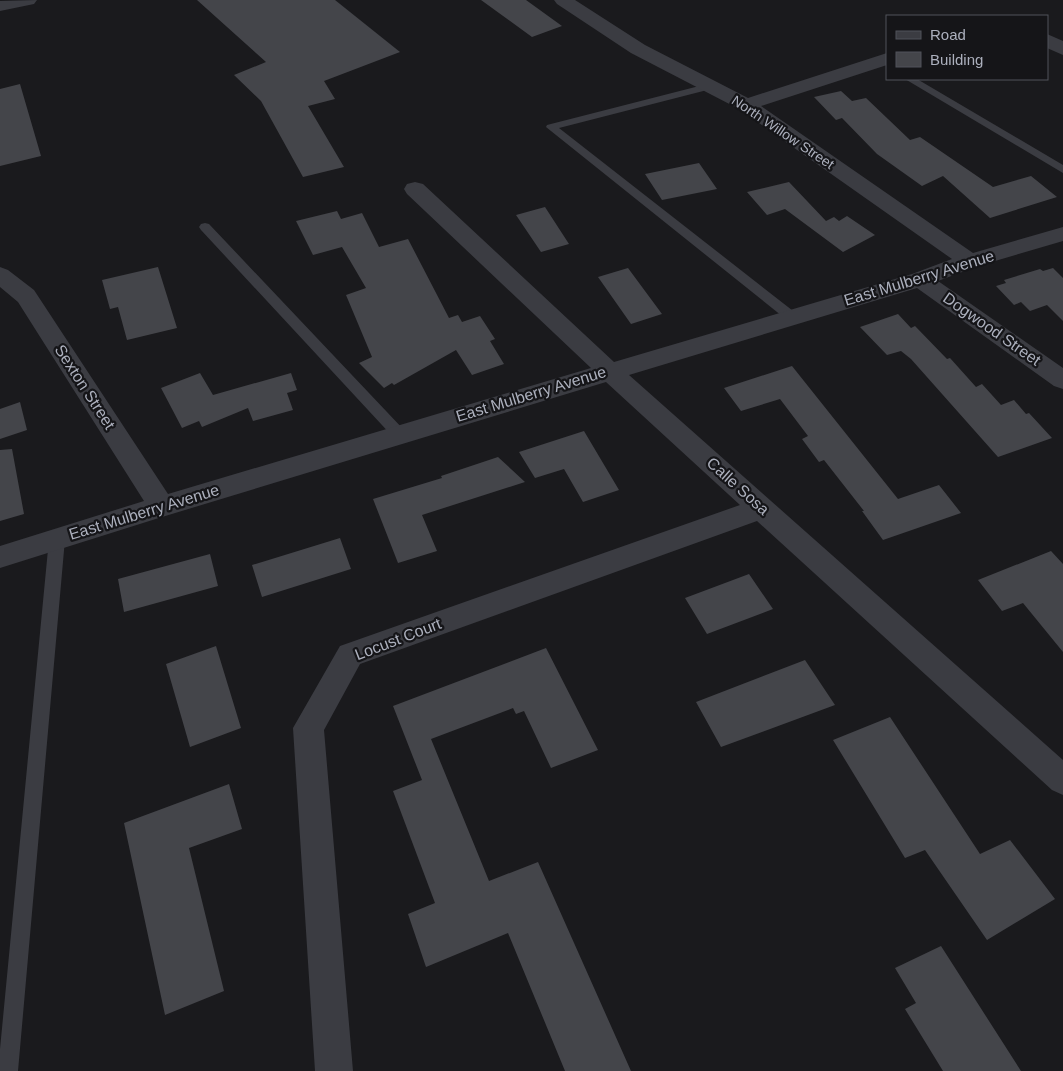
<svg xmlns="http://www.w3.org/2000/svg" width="1063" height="1071" font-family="Arial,sans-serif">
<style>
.building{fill:#44454a}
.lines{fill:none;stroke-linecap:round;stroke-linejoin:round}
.lane{fill:#3b3c42;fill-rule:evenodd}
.street{fill:#3b3c42;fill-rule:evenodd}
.labels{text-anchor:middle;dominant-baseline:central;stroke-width:4.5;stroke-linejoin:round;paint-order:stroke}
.far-street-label{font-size:14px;fill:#acb0bd;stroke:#151518}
.street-label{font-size:16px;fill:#acb0bd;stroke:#151518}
</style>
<rect width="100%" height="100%" fill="#1a1a1d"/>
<path class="building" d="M 197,0 L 335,0 L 400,52 L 324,81 L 335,99 L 308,106 L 344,167 L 303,177 L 261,101 L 234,75 L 266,62 Z
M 481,0 L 526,0 L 562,26 L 532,37 Z
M 20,84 L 41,156 L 0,166 L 0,89 Z
M 841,91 L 852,101 L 866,98 L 910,140 L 920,137 L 993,187 L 1031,176 L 1057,197 L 990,218 L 943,176 L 922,186 L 877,154 L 842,118 L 836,120 L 814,97 Z
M 699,163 L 717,189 L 662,200 L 645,174 Z
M 789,182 L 826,221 L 834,217 L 839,221 L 847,216 L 875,235 L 843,252 L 785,209 L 767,215 L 747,192 Z
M 545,207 L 569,244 L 541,252 L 516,215 Z
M 337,211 L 341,219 L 362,213 L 379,247 L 408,239 L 449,318 L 458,315 L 462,322 L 480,316 L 495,339 L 490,341 L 504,364 L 472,375 L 456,350 L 394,385 L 392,383 L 384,388 L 359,363 L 372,357 L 346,295 L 366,288 L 342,247 L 313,255 L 296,221 Z
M 158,267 L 177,328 L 127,340 L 118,307 L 110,309 L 102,280 Z
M 628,268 L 662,314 L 631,324 L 598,277 Z
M 1053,268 L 1063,278 L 1063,321 L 1047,305 L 1030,311 L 1021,302 L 1014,305 L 996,286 L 1006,283 L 1004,280 L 1040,269 L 1043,271 Z
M 898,314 L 911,328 L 915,326 L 947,359 L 950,358 L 976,387 L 982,384 L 1001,405 L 1014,400 L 1026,414 L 1029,413 L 1052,438 L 998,457 L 911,359 L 901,351 L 887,355 L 860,327 Z
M 792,366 L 898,499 L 939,485 L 961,513 L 883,540 L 862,511 L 864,511 L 824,460 L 819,462 L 802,439 L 808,436 L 780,399 L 741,411 L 724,388 Z
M 200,373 L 213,395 L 291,373 L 297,390 L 287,393 L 293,410 L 253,421 L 248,408 L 202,427 L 199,421 L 182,428 L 161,388 Z
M 20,402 L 27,430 L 0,439 L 0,409 Z
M 584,431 L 619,490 L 583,502 L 564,469 L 535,478 L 519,452 Z
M 12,449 L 24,514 L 0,521 L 0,450 Z
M 498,457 L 525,482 L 422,515 L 437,551 L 398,563 L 373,499 L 442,478 L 441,476 Z
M 340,538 L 351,569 L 262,597 L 252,565 Z
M 1051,551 L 1063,564 L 1063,652 L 1023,603 L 1002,611 L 978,580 Z
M 210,554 L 218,586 L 124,612 L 118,579 Z
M 749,574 L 773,609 L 707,634 L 685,598 Z
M 216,646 L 241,728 L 190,747 L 166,664 Z
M 546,648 L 598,750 L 551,768 L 524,711 L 516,714 L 513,708 L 431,739 L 489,881 L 538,862 L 631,1071 L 565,1071 L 508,933 L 426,967 L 408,914 L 435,903 L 393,791 L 422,780 L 393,706 Z
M 805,660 L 835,705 L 721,747 L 696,702 Z
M 890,717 L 980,854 L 1010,840 L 1055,899 L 987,940 L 925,850 L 905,858 L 833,740 Z
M 229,784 L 242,829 L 189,848 L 224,991 L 165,1015 L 124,823 Z
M 941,946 L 1021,1071 L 943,1071 L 905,1009 L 916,1003 L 895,968 Z"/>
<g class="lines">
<path class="lane" d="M 905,79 L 917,79 L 1063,165 L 1063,173 Z
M 711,83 L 716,86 L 715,88 L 559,128 L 797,314 L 798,317 L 797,320 L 787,320 L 546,127 L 547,125 Z
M 205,223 L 209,224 L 404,430 L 406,434 L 404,438 L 399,439 L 394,438 L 201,230 L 199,227 L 201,224 Z
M 57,533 L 62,535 L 65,539 L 18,1071 L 0,1071 L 0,1049 L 49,539 L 52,535 Z"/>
<path class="street" d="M 37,0 L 34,4 L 0,11 L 0,1 Z
M 554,0 L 575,0 L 645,45 L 748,98 L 887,53 L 887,65 L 761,106 L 973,253 L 1063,227 L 1063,241 L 978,266 L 938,281 L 1063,368 L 1063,389 L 1054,386 L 917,288 L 629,375 L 1063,760 L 1063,795 L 1052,790 L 757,521 L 360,664 L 324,730 L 353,1071 L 315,1071 L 293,728 L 340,646 L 740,505 L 606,382 L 162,517 L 0,568 L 0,546 L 144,501 L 18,302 L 0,287 L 0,267 L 8,270 L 34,290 L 168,494 L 591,368 L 407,194 L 404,189 L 407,184 L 415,182 L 423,184 L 614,362 L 912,274 L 952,259 L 739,109 L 631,53 L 557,4 Z
M 1047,34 L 1063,41 L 1063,55 L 1047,48 Z"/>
</g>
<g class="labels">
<g class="far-street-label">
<text transform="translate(783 132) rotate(34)">North Willow Street</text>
</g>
<g class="street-label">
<text transform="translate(919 278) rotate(-17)">East Mulberry Avenue</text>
<text transform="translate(992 329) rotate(35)">Dogwood Street</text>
<text transform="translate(85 387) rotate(57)">Sexton Street</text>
<text transform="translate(531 394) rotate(-17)">East Mulberry Avenue</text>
<text transform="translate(738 486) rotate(42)">Calle Sosa</text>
<text transform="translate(144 512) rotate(-17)">East Mulberry Avenue</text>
<text transform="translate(398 639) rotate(-21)">Locust Court</text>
</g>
</g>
<rect x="886" y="15" width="162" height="65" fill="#151518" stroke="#51535a"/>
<rect x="896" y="31" width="25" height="8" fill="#3b3c42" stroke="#51535a"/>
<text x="930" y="40" font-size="15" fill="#acb0bd">Road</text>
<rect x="896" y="52" width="25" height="15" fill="#44454a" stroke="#51535a"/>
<text x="930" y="65" font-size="15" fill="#acb0bd">Building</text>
</svg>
